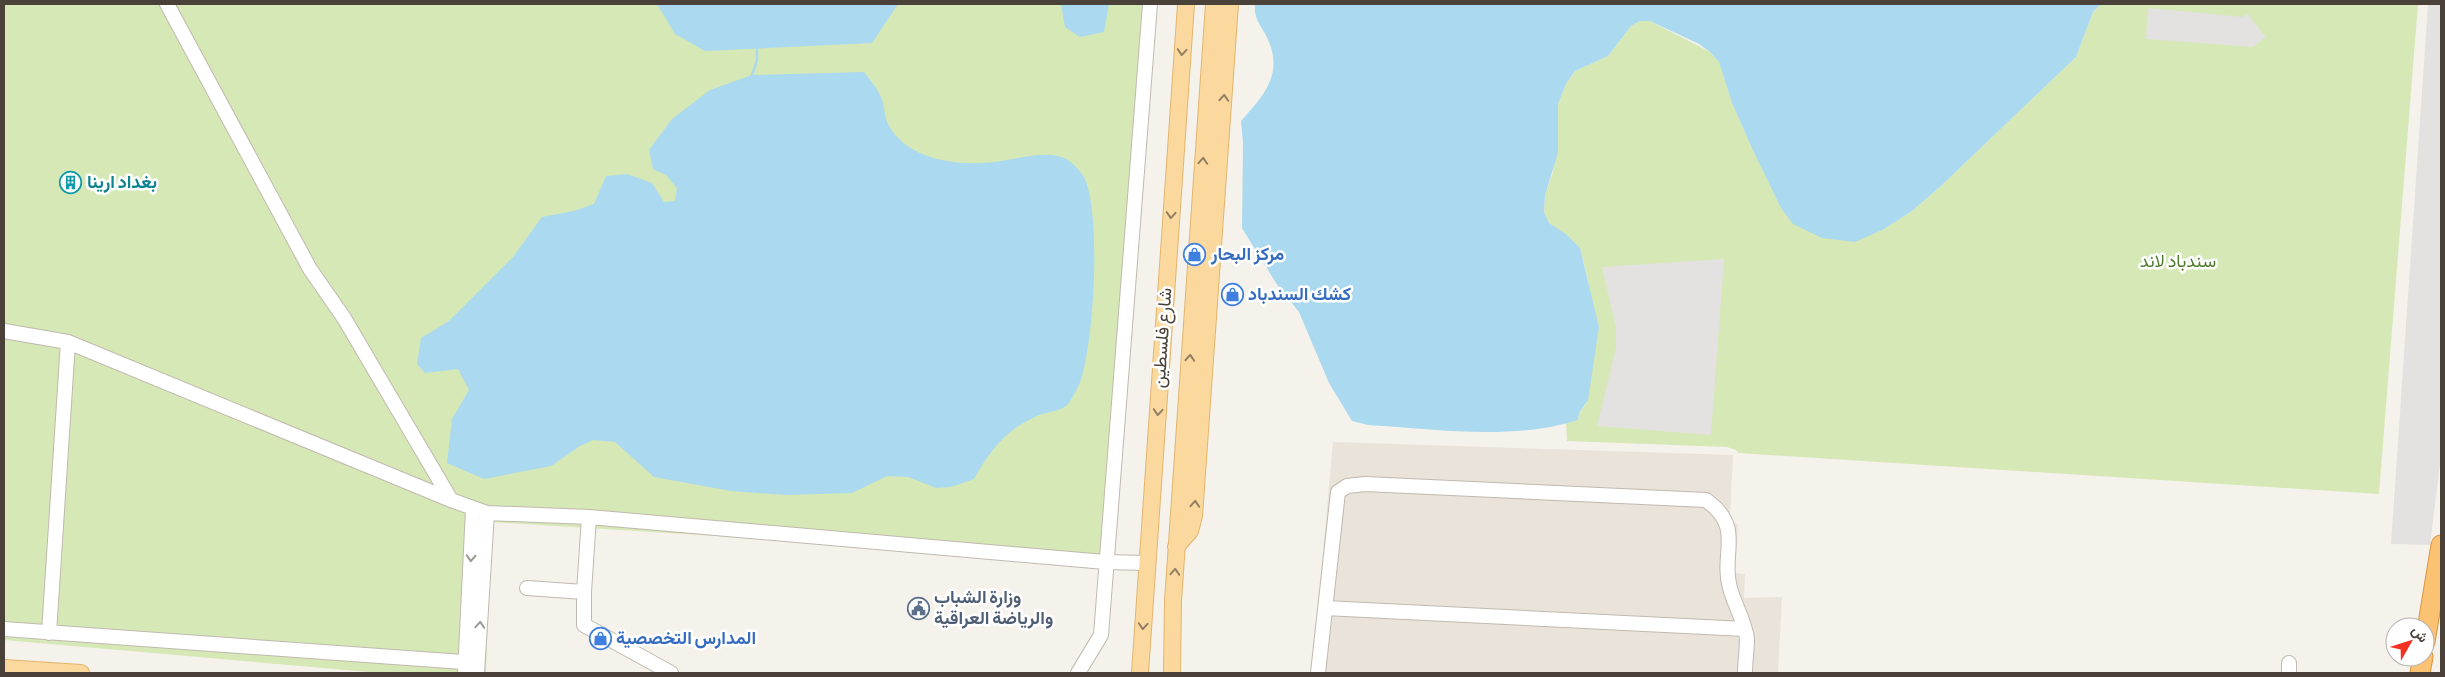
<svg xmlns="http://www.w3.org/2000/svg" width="2445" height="677" font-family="'Alegreya Sans',Vazirmatn,sans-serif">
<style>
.residential{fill:#e9e3da}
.green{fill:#d5e8b6}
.parking{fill:#e4e2e0}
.water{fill:#abd9ef}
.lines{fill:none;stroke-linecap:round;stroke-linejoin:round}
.stream{stroke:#abd9ef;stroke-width:2.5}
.minor-casing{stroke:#c1b9ae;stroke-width:16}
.major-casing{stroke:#e1b56e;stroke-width:18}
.highway-casing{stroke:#da9541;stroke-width:21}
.minor{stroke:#fff;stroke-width:14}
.major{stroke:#fbd99e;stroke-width:16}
.highway{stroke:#fac272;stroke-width:19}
.oneway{stroke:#917e61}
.oneway2{stroke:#9b9792}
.labels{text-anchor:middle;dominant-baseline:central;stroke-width:5;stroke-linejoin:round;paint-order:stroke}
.culture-label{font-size:18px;font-weight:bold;fill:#0d838f;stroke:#fff;text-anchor:start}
.shop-label{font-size:18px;font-weight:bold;fill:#366cbe;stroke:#fff;text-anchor:start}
.park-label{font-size:18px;fill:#517b2d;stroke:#fff}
.street-label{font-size:18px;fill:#4a4239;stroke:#fff}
.service-label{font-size:18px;font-weight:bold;fill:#4e5e75;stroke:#fff;text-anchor:start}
</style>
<rect width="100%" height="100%" fill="#f5f2ec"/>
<path class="residential" d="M 1333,442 L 1733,455 L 1730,517 L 1733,523 L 1738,524 L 1735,573 L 1745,574 L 1744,598 L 1782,597 L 1778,673 L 1312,673 Z"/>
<path class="green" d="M 4,4 L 1154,4 L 1103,560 L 491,522 L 486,673 L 380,673 L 4,640 Z
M 2101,4 L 2418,4 L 2379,494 L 1739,453 L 1736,450 L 1727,447 L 1567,441 L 1566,423 L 1578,420 L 1579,413 L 1585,405 L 1592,304 L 1588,280 L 1580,248 L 1549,223 L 1544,212 L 1545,195 L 1553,172 L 1558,104 L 1566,84 L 1575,71 L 1608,56 L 1631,26 L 1640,21 L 1650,21 L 1710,52 L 1719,62 L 1732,103 L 1751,146 L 1884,229 L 1912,211 L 1942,185 L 2076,57 L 2093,12 Z"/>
<path class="parking" d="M 2428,4 L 2441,4 L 2441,456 L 2430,545 L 2391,544 Z
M 2148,8 L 2243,17 L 2247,14 L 2266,37 L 2253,47 L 2146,39 Z
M 1724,259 L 1711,435 L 1597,426 L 1616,348 L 1616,328 L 1602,267 Z"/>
<path class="water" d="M 657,4 L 898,4 L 872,43 L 705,51 L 675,34 Z
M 1061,4 L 1109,4 L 1104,32 L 1080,37 L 1065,27 Z
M 1255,4 L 2101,4 L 2093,12 L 2076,57 L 1942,185 L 1912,211 L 1884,229 L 1855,242 L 1822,238 L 1793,224 L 1781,208 L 1751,146 L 1732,103 L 1719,62 L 1710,52 L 1699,44 L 1650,21 L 1640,21 L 1631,26 L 1608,56 L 1575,71 L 1566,84 L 1558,104 L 1558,153 L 1545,195 L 1544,212 L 1549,223 L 1567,235 L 1580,248 L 1599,327 L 1588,400 L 1579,413 L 1578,420 C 1511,441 1437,429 1368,425 L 1352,421 L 1329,383 L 1299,312 L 1276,283 L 1242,228 L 1243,143 L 1241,121 C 1262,97 1283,76 1269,42 C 1263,27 1253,20 1255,4 Z
M 864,72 C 870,80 877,88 881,97 C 885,106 884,118 889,126 C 909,161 959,166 995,162 C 1013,160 1048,149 1066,159 C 1071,161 1079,170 1082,174 C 1103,203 1094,355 1078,387 C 1075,392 1070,403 1066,406 C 1058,412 1045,412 1037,416 C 1030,419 1023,423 1017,427 C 998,440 985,459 974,479 L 951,487 L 936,488 L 908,477 L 887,476 L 852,493 L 786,495 L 731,491 L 654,477 L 615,442 L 593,440 L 580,446 L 551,466 L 484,479 L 447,463 L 452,419 L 469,390 L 458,369 L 425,373 L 417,364 L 421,338 L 449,321 L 513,257 L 542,217 L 574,211 L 594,204 L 606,176 L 627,174 L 652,183 L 664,202 L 675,201 L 677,188 L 666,175 L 653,169 L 649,150 L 672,119 L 710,90 L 752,75 Z"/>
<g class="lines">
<path class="stream" d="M 752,75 L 757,61 L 757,49"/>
<defs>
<path id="minor" d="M 167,4 L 310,269 L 344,318 L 451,500 L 487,513 L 589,517 L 1105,562 L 1147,563
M 4,331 L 68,342 L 451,500
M 527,588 L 584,592 L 584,625 L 671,673
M 584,592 L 589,517
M 1325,608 L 1745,629
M 4,629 L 477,663
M 49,633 L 68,342
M 465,673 L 473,509
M 477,673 L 487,513
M 1078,673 L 1101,635 L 1150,4
M 1318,673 L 1338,492 L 1347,486 L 1365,484 L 1706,500 C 1745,528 1720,553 1730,588 C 1734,604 1745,621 1747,639 C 1747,650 1745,662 1745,673
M 2289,673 L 2289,663"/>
<path id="major" d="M 1176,547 L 1190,531 L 1194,516 L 1230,4
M 4,668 L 81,673
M 1140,673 L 1186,4
M 1172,673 L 1173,601 L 1214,4"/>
<path id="highway" d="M 2425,642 L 2441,545
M 2420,673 L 2423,657"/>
</defs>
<use href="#minor" class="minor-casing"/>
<use href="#major" class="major-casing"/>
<use href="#highway" class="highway-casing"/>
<use href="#minor" class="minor"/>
<use href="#major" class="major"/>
<use href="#highway" class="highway"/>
</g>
<defs><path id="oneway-chevron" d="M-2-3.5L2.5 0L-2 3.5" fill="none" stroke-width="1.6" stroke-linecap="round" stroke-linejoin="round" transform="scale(1.25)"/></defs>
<g class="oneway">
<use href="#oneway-chevron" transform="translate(1182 52) rotate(94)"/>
<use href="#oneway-chevron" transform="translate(1224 98) rotate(-86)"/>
<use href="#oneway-chevron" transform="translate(1203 161) rotate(-86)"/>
<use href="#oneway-chevron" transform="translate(1171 215) rotate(94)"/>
<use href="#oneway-chevron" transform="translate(1190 358) rotate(-86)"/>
<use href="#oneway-chevron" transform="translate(1158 412) rotate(94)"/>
<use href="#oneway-chevron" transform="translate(1195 504) rotate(-86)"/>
<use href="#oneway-chevron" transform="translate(1175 572) rotate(-86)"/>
<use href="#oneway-chevron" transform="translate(1143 626) rotate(94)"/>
</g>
<g class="oneway2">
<use href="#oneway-chevron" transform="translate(471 558) rotate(93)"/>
<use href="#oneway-chevron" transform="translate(480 625) rotate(-86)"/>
</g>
<defs>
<symbol id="building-ring" viewBox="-11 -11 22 22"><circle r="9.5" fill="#fff" stroke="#0f9aa8" stroke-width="1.5"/><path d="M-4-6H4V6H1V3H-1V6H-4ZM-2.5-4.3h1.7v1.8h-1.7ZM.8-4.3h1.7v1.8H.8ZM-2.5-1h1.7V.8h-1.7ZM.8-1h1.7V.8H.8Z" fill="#0f9aa8"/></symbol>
<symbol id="shop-ring" viewBox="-11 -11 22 22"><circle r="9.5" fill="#fff" stroke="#3f7fe0" stroke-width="1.5"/><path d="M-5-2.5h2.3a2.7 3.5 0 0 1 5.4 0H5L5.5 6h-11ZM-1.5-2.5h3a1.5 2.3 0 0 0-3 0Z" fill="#3f7fe0"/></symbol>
<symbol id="civic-ring" viewBox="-11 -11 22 22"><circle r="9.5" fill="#fff" stroke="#5c6f8a" stroke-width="1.5"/><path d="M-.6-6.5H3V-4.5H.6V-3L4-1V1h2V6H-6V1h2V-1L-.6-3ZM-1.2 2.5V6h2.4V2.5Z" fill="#5c6f8a"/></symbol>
</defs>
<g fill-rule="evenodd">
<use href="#building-ring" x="58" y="170" width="25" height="25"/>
<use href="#shop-ring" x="1182" y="242" width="25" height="25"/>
<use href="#shop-ring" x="1220" y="282" width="25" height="25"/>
<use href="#civic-ring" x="906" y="596" width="25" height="25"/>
<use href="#shop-ring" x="588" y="626" width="25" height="25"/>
</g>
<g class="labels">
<g class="culture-label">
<text x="87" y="183">بغداد ارينا</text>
</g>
<g class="shop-label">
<text x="1211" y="255">مركز البحار</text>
<text x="1248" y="295">كشك السندباد</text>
<text x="616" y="639">المدارس التخصصية</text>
</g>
<g class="park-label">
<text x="2178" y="262">سندباد لاند</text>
</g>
<g class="street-label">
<text transform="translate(1163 338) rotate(-86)">شارع فلسطين</text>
</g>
<g class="service-label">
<text x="934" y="598">وزارة الشباب<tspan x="934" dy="21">والرياضة العراقية</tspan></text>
</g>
</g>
<rect width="2445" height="677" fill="none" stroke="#4a4239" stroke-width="10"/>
<g transform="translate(2410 642) rotate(51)"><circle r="24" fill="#ffffff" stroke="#b7b3b0"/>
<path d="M0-4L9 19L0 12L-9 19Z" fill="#f43224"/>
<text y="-8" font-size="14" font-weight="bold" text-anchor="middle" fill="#4a4239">ش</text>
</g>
</svg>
